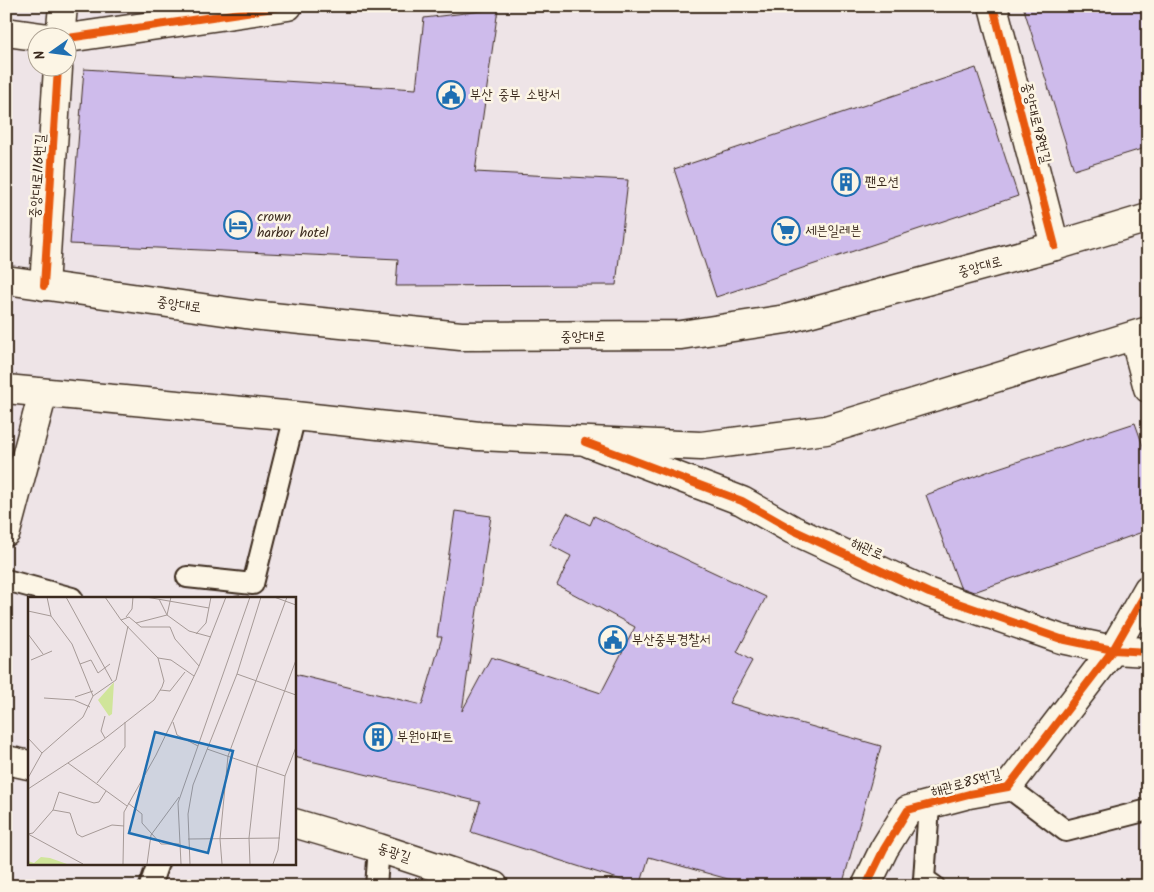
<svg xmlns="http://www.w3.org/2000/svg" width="1154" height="892" font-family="Kalam,'Poor Story',sans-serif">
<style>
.building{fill:#cebbeb;stroke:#3b2a1e}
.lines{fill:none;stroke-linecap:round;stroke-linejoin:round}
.service-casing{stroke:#3b2a1e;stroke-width:24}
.minor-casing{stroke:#3b2a1e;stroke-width:31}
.secondary-casing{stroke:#3b2a1e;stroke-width:31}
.primary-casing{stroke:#3b2a1e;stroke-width:31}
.service{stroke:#fcf5e5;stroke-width:20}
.minor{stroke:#fcf5e5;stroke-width:28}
.secondary{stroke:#fcf5e5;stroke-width:28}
.primary{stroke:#fcf5e5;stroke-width:28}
.cycleway-casing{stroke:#fcf5e5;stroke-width:11}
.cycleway{stroke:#e8590c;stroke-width:8}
.labels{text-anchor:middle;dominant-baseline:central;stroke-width:5;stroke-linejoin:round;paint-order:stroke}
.poi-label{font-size:14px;fill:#3b2a1e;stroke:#fcf5e5;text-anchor:start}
.street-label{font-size:14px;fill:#3b2a1e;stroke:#fcf5e5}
.inset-road{fill:none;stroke:#a69a97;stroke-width:1}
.view{fill:#1f6fb2;fill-opacity:0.15;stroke:#1f6fb2;stroke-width:2.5}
.inset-edge{fill:none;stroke:#3b2a1e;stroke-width:2.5}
</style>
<rect width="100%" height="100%" fill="#eee4e7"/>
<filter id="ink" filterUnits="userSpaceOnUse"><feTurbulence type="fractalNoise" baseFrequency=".02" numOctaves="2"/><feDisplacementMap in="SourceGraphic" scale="10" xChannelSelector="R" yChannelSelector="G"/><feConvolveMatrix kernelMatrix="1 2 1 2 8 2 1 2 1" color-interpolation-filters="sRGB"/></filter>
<g filter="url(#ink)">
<path class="building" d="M 1023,6 L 1140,6 L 1148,33 L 1148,147 L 1074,170 Z
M 498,9 L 475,172 L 628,180 L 616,285 L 396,286 L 398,259 L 70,244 L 84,69 L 416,89 L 424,18 Z
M 976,68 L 1018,196 L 716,297 L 674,169 Z
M 1135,423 L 1148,460 L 1148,530 L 974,592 L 960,587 L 926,495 L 992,470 Z
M 455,511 L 491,516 L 462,711 L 491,657 L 601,693 L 635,627 L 557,585 L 571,556 L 550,545 L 567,513 L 590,525 L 594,516 L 766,597 L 737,652 L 752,661 L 729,703 L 881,746 L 842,886 L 753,886 L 649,857 L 640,886 L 471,832 L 480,802 L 294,757 L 294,674 L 422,705 L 442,637 L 437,637 Z"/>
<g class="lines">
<defs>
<path id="service" d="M 187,577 L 253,584 L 295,416
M 6,580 L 72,598
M 1008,787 L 1066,831 L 1148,810
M 929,806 L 924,879 L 934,886
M 150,886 L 158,863
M 376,886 L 379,848"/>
<path id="minor" d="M 993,6 L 1055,246
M 6,32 L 49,38
M 60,38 L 63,6
M 68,38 L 288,6
M 44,286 L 58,68
M 1134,336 L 1148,388
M 6,532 L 43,393
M 6,760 L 29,765
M 294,823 L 379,848 L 494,886
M 866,886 L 884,849 L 908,810 L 969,794 L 1008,787 L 1113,650 L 1148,589"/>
<path id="secondary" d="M 589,443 L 742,501 L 793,530 L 929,593 L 1061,639 L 1113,650 L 1148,652"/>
<path id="primary" d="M 6,280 L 252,315 L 461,336 L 681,335 L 786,319 L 1055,246 L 1148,218
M 6,389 L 295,416 L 479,436 L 701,446 L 826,430 L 1148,331"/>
</defs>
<use href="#service" class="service-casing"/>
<use href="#minor" class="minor-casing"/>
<use href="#secondary" class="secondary-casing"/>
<use href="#primary" class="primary-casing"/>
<use href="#service" class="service"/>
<use href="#minor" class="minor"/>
<use href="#secondary" class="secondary"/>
<use href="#primary" class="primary"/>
<defs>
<path id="cycleway" d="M 993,6 L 1055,246
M 68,38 L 288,6
M 44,286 L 58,68
M 585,442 L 742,501 L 793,530 L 929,593 L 1061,639 L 1113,650 L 1148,652
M 866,886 L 884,849 L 908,810 L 969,794 L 1008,787 L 1113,650 L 1148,589"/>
</defs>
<use href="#cycleway" class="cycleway-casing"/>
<use href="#cycleway" class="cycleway"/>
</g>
</g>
<defs>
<symbol id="civic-ring" viewBox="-11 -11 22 22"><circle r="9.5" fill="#fcf5e5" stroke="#1f6fb2" stroke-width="1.5"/><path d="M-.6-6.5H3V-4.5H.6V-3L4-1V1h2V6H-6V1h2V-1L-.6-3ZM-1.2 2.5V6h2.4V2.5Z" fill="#1f6fb2"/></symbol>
<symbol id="building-ring" viewBox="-11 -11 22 22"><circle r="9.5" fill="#fcf5e5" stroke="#1f6fb2" stroke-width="1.5"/><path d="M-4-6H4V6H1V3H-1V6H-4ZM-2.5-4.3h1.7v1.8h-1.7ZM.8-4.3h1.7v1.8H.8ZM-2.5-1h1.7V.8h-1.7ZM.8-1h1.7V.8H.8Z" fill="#1f6fb2"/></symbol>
<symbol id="hotel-ring" viewBox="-11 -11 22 22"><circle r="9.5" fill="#fcf5e5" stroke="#1f6fb2" stroke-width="1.5"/><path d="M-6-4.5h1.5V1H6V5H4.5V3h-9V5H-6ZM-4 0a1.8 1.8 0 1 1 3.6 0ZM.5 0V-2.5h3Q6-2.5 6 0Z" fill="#1f6fb2"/></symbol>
<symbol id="supermarket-ring" viewBox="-11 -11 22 22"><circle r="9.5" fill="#fcf5e5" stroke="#1f6fb2" stroke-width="1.5"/><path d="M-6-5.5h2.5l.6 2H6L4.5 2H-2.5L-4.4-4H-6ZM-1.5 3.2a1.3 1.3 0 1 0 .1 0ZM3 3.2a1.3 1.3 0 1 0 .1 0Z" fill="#1f6fb2"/></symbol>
</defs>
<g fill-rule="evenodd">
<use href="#civic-ring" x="435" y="79" width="32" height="32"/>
<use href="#building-ring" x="830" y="166" width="32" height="32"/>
<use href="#hotel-ring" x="222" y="209" width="32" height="32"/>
<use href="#supermarket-ring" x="770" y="215" width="32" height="32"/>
<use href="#civic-ring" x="597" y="624" width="32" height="32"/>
<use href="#building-ring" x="362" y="721" width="32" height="32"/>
</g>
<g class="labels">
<g class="poi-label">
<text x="470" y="95">부산 중부 소방서</text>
<text x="865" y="182">팬오션</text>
<text x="257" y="217">crown<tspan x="257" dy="16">harbor hotel</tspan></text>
<text x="805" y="231">세븐일레븐</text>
<text x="632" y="640">부산중부경찰서</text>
<text x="397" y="737">부원아파트</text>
</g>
<g class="street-label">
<text transform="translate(1036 123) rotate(76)">중앙대로98번길</text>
<text transform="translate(38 176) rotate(-86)">중앙대로116번길</text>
<text transform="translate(980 267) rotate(-15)">중앙대로</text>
<text transform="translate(179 305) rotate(8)">중앙대로</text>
<text x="583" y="337">중앙대로</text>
<text transform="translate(867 549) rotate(24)">해관로</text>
<text transform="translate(966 783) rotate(-15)">해관로85번길</text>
<text transform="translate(394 853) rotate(18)">동광길</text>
</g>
</g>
<g transform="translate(28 597)">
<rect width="268" height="268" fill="#eee4e7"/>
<path d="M 86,85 L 84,117 L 81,119 L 70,103 Z" fill="#d0e59a"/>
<path d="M 13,260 L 22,261 L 39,267 L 0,267 L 0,264 L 6,266 Z" fill="#d0e59a"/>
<path class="inset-road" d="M 38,0 L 84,84M 118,0 L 181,11M 246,0 L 268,8M 131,2 L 139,18M 0,14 L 23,19M 139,18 L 143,0M 98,20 L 104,12 L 105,0M 93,23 L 101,20 L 113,30 L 142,30 L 147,42 L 171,69M 108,26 L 139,18 L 161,34 L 183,40M 0,37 L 15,57M 168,37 L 178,26 L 183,0M 130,61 L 143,63 L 166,79M 3,63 L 24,54M 52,67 L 63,63 L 70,76 L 82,67M 209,77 L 268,98M 132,93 L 142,94 L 157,75M 65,99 L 88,83 L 100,29M 47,100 L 65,94M 16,101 L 46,103 L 62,110M 77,119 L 73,134 L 77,141M 145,125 L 149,138 L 170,149M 0,141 L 14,156M 179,152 L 257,179M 40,166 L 99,209M 0,181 L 14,156 L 55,120 L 65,99 L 44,47 L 23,19 L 19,0M 69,186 L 97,150 L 97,125M 0,192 L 75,143 L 126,103 L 134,90 L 136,84 L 130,61 L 93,23 L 77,0M 100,206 L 114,217 L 114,226 L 133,247 L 151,247M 25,213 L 42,216 L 49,237 L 54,240 L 84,228 L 96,229M 0,237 L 5,236 L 25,213 L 31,195 L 66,206 L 71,205 L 78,194M 0,237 L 55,267M 160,242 L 252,241M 95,267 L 96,215 L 128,158 L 171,69 L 198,0M 119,267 L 123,238 L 151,200M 153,267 L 150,206 L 222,0M 162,267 L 160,217 L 165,188 L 209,77 L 233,0M 194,267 L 192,242 L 200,159 L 259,0M 222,267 L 221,241 L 229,169 L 268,63M 245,267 L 250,253 L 257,179 L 268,150"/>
<path class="view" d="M 127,135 L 205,154 L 180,256 L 101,236 Z"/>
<rect width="268" height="268" class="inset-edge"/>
</g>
<rect width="1154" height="892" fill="none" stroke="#fcf5e5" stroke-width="25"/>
<rect x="12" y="12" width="1129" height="867" fill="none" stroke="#3b2a1e" stroke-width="2" filter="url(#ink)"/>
<g transform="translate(52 52) rotate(256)"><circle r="24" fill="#fcf5e5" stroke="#afa495"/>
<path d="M0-4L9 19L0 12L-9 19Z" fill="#1f6fb2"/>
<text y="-8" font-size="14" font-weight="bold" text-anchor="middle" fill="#3b2a1e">N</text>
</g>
</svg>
